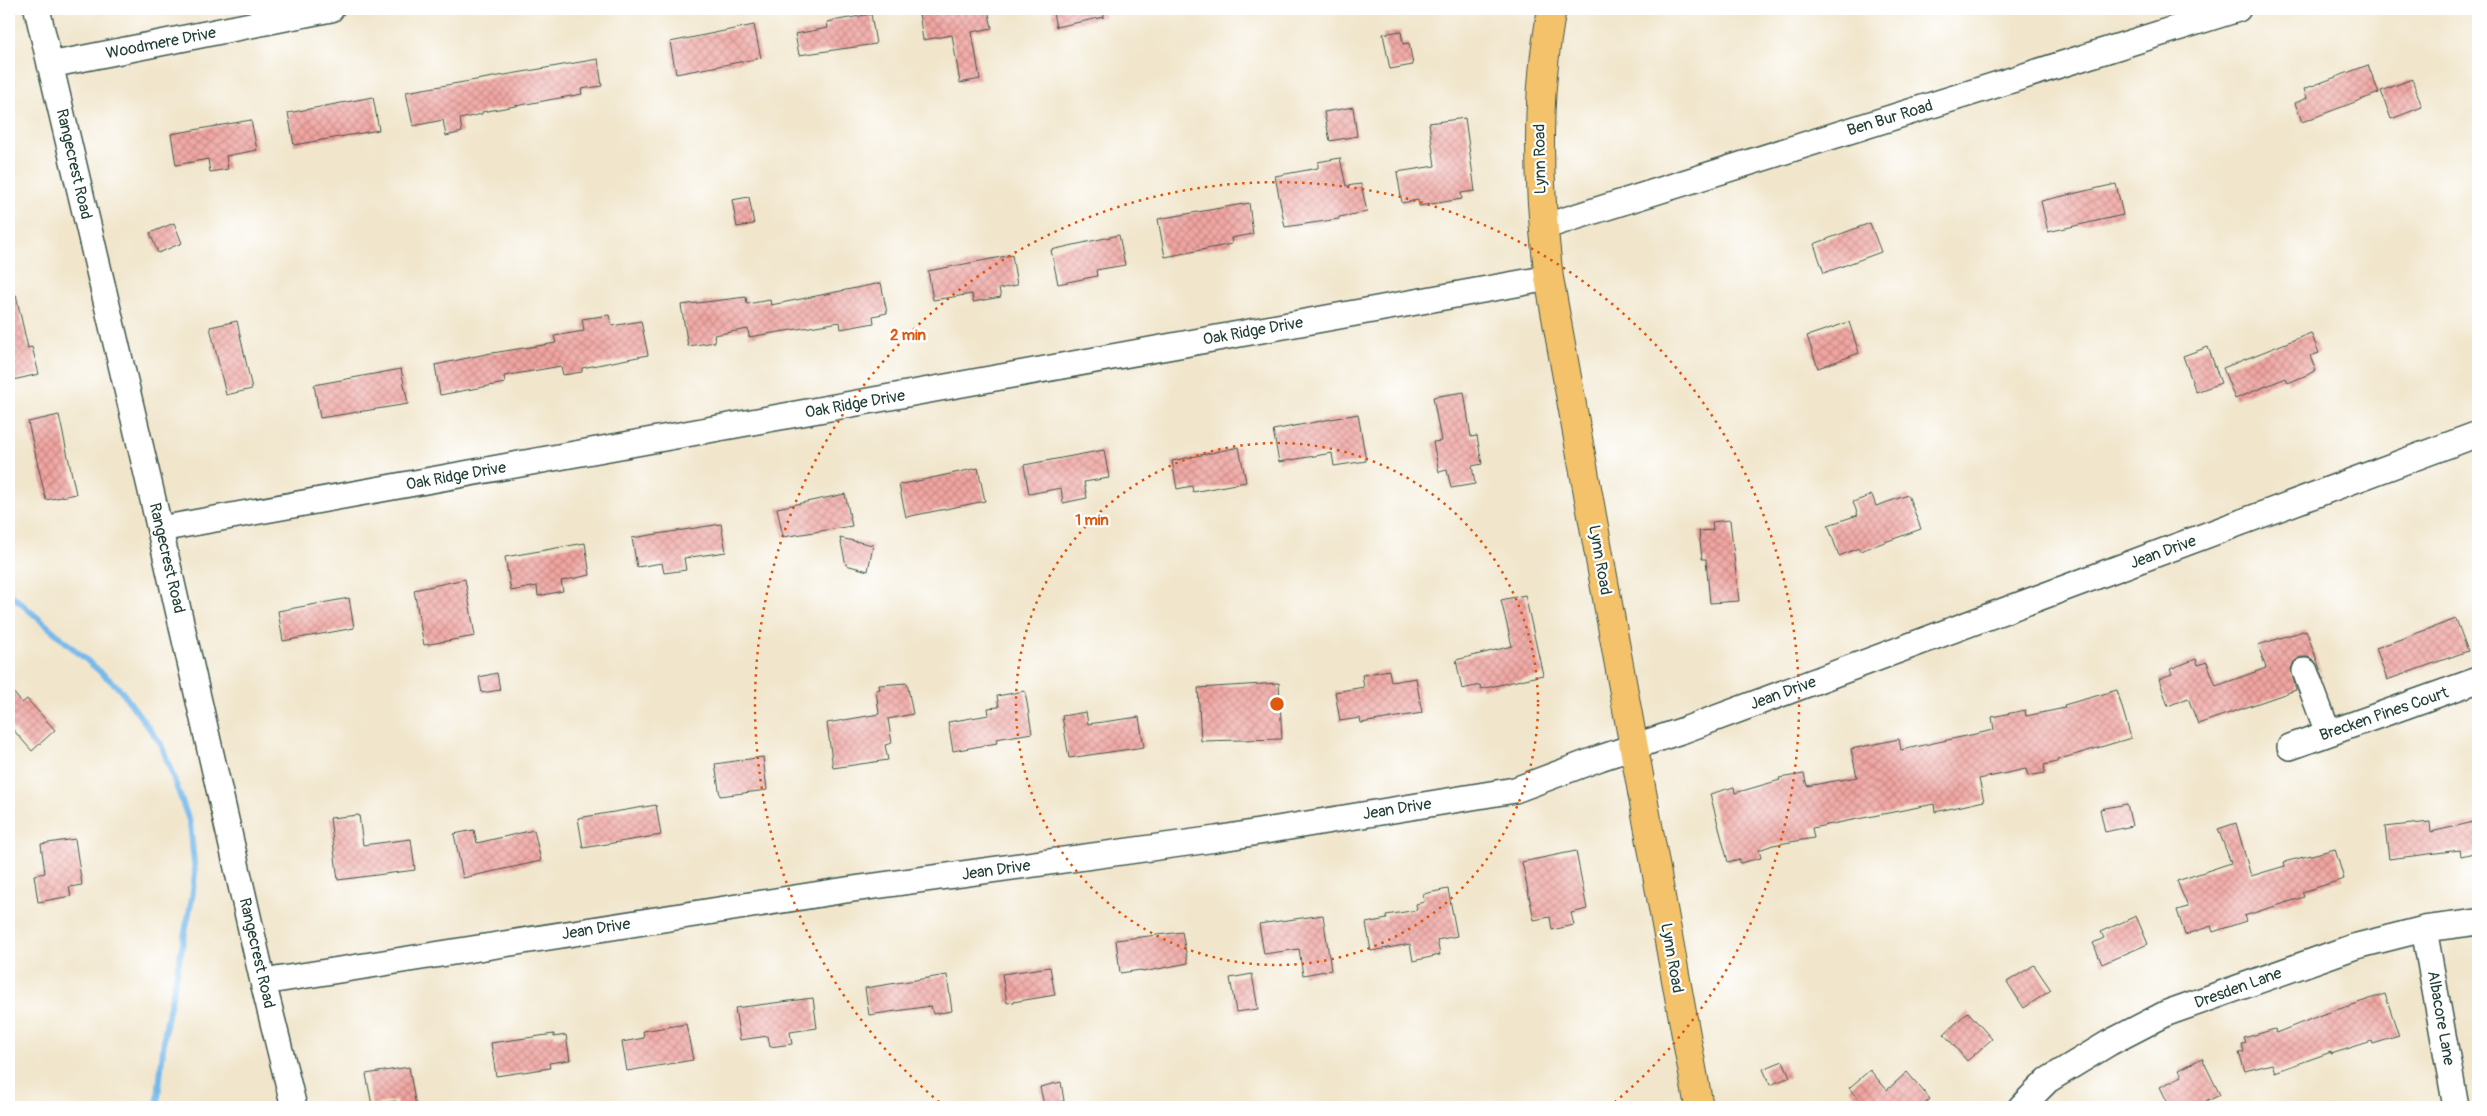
<svg xmlns="http://www.w3.org/2000/svg" width="2487" height="1116" font-family="Pangolin,sans-serif">
<style>
.lines{fill:none;stroke-linecap:round;stroke-linejoin:round}
.stream{stroke:#74b9eb;stroke-width:6}
.building{fill:url(#building-cross-hatch)}
.minor-casing{stroke:#3e564b;stroke-width:28}
.major-casing{stroke:#3e564b;stroke-width:30}
.minor{stroke:#fff;stroke-width:25}
.major{stroke:#f4c26a;stroke-width:28}
.ring{fill:none;stroke:#de580e;stroke-width:2.5;stroke-dasharray:2.5 5}
.labels{text-anchor:middle;dominant-baseline:central;stroke-width:4.5;stroke-linejoin:round;paint-order:stroke}
.street-label{font-size:16px;fill:#1f3d34;stroke:#fff}
.centre{fill:#de580e;stroke:#fff;stroke-width:2.5}
.ring-label{font-size:15px;text-anchor:middle;font-weight:bold;fill:#de580e;stroke:#fff;stroke-width:4.5;stroke-linejoin:round;paint-order:stroke}
</style>
<defs>
<pattern id="building-cross-hatch" width="8" height="8" patternUnits="userSpaceOnUse" patternTransform="scale(1.25)"><rect width="8" height="8" fill="#f2a5a1"/><path d="M0 0l8 8M0 8l8-8" fill="none" stroke="#c38884"/></pattern>
</defs>
<rect width="100%" height="100%" fill="#fff"/>
<filter id="ink" filterUnits="userSpaceOnUse"><feTurbulence type="fractalNoise" baseFrequency=".02" numOctaves="2"/><feDisplacementMap in="SourceGraphic" scale="10" xChannelSelector="R" yChannelSelector="G"/><feConvolveMatrix kernelMatrix="1 2 1 2 8 2 1 2 1" color-interpolation-filters="sRGB"/></filter>
<filter id="wash" filterUnits="userSpaceOnUse"><feTurbulence type="fractalNoise" baseFrequency=".0096" numOctaves="4" result="noise"/><feDisplacementMap in="SourceGraphic" scale="20" xChannelSelector="R" yChannelSelector="G"/><feGaussianBlur stdDeviation="1.12" result="paint"/><feColorMatrix in="noise" values="0 0 0 0 0 0 0 0 0 0 0 0 0 0 0 0 0 1.4 0 .05"/><feComposite in="paint" operator="in"/></filter>
<g filter="url(#wash)">
<rect width="100%" height="100%" fill="#f1e6cc"/>
<g class="lines">
<path class="stream" d="M 9,593 L 119,688 L 161,744 L 190,823 L 195,873 L 192,898 L 165,1030 L 157,1107"/>
</g>
<g id="blocks">
<path class="building" d="M 931,9 L 988,9 L 992,28 L 972,32 L 980,79 L 960,83 L 952,35 L 923,40 L 919,13 L 931,10 Z
M 1052,9 L 1104,9 L 1104,17 L 1056,27 Z
M 871,14 L 876,44 L 799,55 L 795,34 L 828,28 L 827,22 Z
M 754,25 L 761,58 L 676,74 L 670,42 Z
M 1401,31 L 1403,44 L 1409,43 L 1413,65 L 1390,69 L 1383,34 Z
M 598,59 L 602,86 L 581,89 L 582,94 L 482,112 L 482,114 L 460,119 L 462,132 L 446,136 L 443,120 L 413,126 L 406,92 Z
M 2368,65 L 2379,93 L 2302,122 L 2295,103 L 2307,98 L 2304,89 Z
M 2412,79 L 2422,107 L 2391,119 L 2381,91 Z
M 373,97 L 379,130 L 294,145 L 288,113 Z
M 1353,107 L 1357,136 L 1330,141 L 1324,112 Z
M 1465,118 L 1475,191 L 1461,193 L 1462,199 L 1419,206 L 1418,200 L 1402,203 L 1397,172 L 1435,166 L 1429,123 Z
M 251,120 L 257,150 L 226,156 L 228,169 L 210,172 L 208,159 L 176,165 L 171,134 Z
M 1340,158 L 1346,186 L 1361,184 L 1367,212 L 1339,217 L 1339,219 L 1285,227 L 1275,176 L 1318,168 L 1318,162 Z
M 2116,184 L 2123,215 L 2048,232 L 2041,201 Z
M 749,197 L 754,224 L 737,227 L 732,200 Z
M 1249,203 L 1253,234 L 1231,238 L 1232,244 L 1165,257 L 1158,219 Z
M 174,223 L 182,243 L 158,253 L 150,233 Z
M 1870,223 L 1881,252 L 1824,273 L 1814,244 Z
M 1119,235 L 1125,265 L 1096,270 L 1097,276 L 1058,284 L 1051,250 Z
M 1012,255 L 1017,285 L 999,289 L 1001,297 L 973,302 L 972,294 L 933,300 L 928,271 Z
M 881,283 L 887,313 L 873,316 L 874,323 L 841,329 L 840,322 L 749,337 L 748,329 L 714,335 L 715,342 L 688,346 L 681,305 L 746,297 L 747,304 L 770,300 L 771,305 Z
M 16,295 L 28,348 L 32,347 L 39,374 L 9,381 L 9,296 Z
M 609,315 L 612,326 L 641,321 L 648,355 L 582,368 L 582,372 L 563,375 L 561,366 L 504,376 L 505,383 L 440,395 L 435,365 L 486,354 L 556,343 L 554,336 L 584,331 L 582,319 Z
M 237,321 L 252,389 L 226,395 L 210,327 Z
M 1849,322 L 1859,353 L 1818,368 L 1807,336 Z
M 2311,333 L 2319,353 L 2310,356 L 2316,371 L 2288,383 L 2286,378 L 2235,399 L 2223,368 Z
M 2208,347 L 2221,383 L 2196,392 L 2183,356 Z
M 401,369 L 408,404 L 320,418 L 314,385 Z
M 1464,392 L 1471,437 L 1477,436 L 1482,464 L 1472,466 L 1475,484 L 1451,488 L 1447,470 L 1439,472 L 1433,442 L 1441,441 L 1433,397 Z
M 1358,414 L 1366,461 L 1334,466 L 1332,453 L 1279,462 L 1273,430 Z
M 59,415 L 76,494 L 46,500 L 28,422 Z
M 1239,447 L 1246,482 L 1193,492 L 1192,486 L 1177,489 L 1172,461 Z
M 1104,450 L 1109,478 L 1084,482 L 1087,498 L 1063,503 L 1061,488 L 1029,494 L 1024,465 Z
M 978,468 L 985,501 L 906,517 L 899,485 Z
M 845,494 L 852,526 L 783,537 L 777,508 Z
M 1872,495 L 1876,506 L 1908,495 L 1921,529 L 1860,551 L 1859,548 L 1839,556 L 1828,525 L 1858,515 L 1853,502 Z
M 1730,520 L 1739,601 L 1710,603 L 1706,559 L 1702,559 L 1699,531 L 1713,530 L 1712,522 Z
M 721,524 L 726,552 L 684,558 L 686,570 L 664,573 L 662,563 L 637,567 L 632,538 Z
M 840,538 L 873,545 L 868,571 L 846,565 Z
M 585,543 L 590,575 L 561,581 L 563,591 L 538,596 L 537,586 L 511,591 L 505,557 Z
M 465,579 L 475,636 L 424,645 L 414,590 Z
M 1525,595 L 1543,675 L 1481,689 L 1480,685 L 1462,689 L 1456,660 L 1512,646 L 1501,600 Z
M 349,598 L 354,628 L 283,641 L 278,611 Z
M 2456,619 L 2468,651 L 2387,680 L 2376,648 Z
M 2306,630 L 2324,680 L 2314,660 L 2308,657 L 2300,657 L 2294,662 L 2291,669 L 2296,690 L 2198,724 L 2188,698 L 2168,706 L 2159,679 L 2172,674 L 2170,669 L 2196,659 L 2198,665 L 2207,662 L 2216,686 L 2266,668 L 2258,645 Z
M 1389,670 L 1391,682 L 1416,678 L 1422,713 L 1361,723 L 1360,718 L 1340,721 L 1335,692 L 1364,687 L 1362,675 Z
M 497,673 L 500,690 L 482,693 L 479,677 Z
M 907,683 L 913,714 L 888,719 L 892,743 L 885,745 L 888,760 L 833,768 L 827,723 L 879,714 L 876,690 L 880,689 L 879,685 Z
M 1279,683 L 1282,739 L 1201,741 L 1198,688 Z
M 9,687 L 22,703 L 27,699 L 55,730 L 32,751 L 9,725 Z
M 2117,690 L 2131,738 L 2057,760 L 2057,762 L 2044,765 L 2045,773 L 2028,776 L 2026,769 L 1979,779 L 1984,801 L 1935,812 L 1934,804 L 1812,828 L 1814,838 L 1773,845 L 1759,850 L 1761,858 L 1740,863 L 1740,859 L 1728,862 L 1710,794 L 1734,787 L 1735,793 L 1780,780 L 1779,778 L 1804,774 L 1807,786 L 1857,777 L 1851,749 L 1899,739 L 1901,750 L 1994,730 L 1992,717 L 2025,710 L 2026,716 L 2065,708 L 2064,705 Z
M 1025,691 L 1032,733 L 996,739 L 997,743 L 953,751 L 948,722 L 989,715 L 988,708 L 999,707 L 997,696 Z
M 1086,712 L 1088,724 L 1139,717 L 1144,747 L 1069,758 L 1062,716 Z
M 763,757 L 767,790 L 720,796 L 715,764 Z
M 2127,804 L 2132,826 L 2105,832 L 2100,809 Z
M 656,805 L 661,835 L 583,848 L 578,818 Z
M 359,815 L 363,845 L 411,839 L 415,870 L 338,880 L 330,818 Z
M 2478,821 L 2478,852 L 2461,856 L 2460,850 L 2389,859 L 2385,827 L 2430,822 L 2431,832 Z
M 2236,823 L 2251,876 L 2285,866 L 2284,862 L 2335,849 L 2344,879 L 2302,892 L 2304,897 L 2244,916 L 2246,921 L 2213,932 L 2211,926 L 2185,935 L 2177,910 L 2188,907 L 2177,881 L 2231,863 L 2218,829 Z
M 474,830 L 477,843 L 534,830 L 541,861 L 463,878 L 454,834 Z
M 75,839 L 82,885 L 69,887 L 71,896 L 38,902 L 34,875 L 45,873 L 41,844 Z
M 1576,851 L 1587,909 L 1571,913 L 1574,925 L 1552,930 L 1550,917 L 1534,920 L 1522,862 Z
M 1448,889 L 1457,936 L 1437,940 L 1440,955 L 1413,961 L 1410,944 L 1371,951 L 1366,923 L 1387,919 L 1386,915 L 1417,910 L 1416,904 L 1424,902 L 1423,894 Z
M 1323,915 L 1331,970 L 1303,975 L 1299,949 L 1264,954 L 1259,924 Z
M 2136,916 L 2148,944 L 2102,964 L 2093,943 L 2104,938 L 2101,932 Z
M 1182,932 L 1188,963 L 1143,972 L 1141,970 L 1120,973 L 1116,940 Z
M 2034,965 L 2051,990 L 2024,1008 L 2007,982 Z
M 1050,967 L 1055,995 L 1007,1003 L 1002,974 Z
M 1252,974 L 1258,1009 L 1236,1012 L 1230,978 Z
M 947,975 L 952,1011 L 933,1014 L 931,1006 L 869,1015 L 865,988 Z
M 2385,994 L 2399,1036 L 2373,1044 L 2372,1041 L 2331,1054 L 2331,1052 L 2275,1072 L 2272,1064 L 2245,1071 L 2239,1053 L 2244,1052 L 2242,1044 L 2246,1043 L 2244,1038 L 2275,1029 L 2276,1033 L 2321,1015 Z
M 813,998 L 817,1028 L 790,1032 L 792,1044 L 770,1047 L 768,1036 L 740,1040 L 735,1008 Z
M 1968,1012 L 1992,1039 L 1967,1061 L 1944,1034 Z
M 686,1024 L 693,1060 L 627,1071 L 622,1042 L 644,1038 L 643,1031 Z
M 554,1034 L 554,1037 L 566,1035 L 570,1060 L 549,1063 L 550,1068 L 496,1076 L 491,1043 Z
M 2202,1058 L 2220,1095 L 2195,1107 L 2170,1107 L 2160,1087 L 2182,1076 L 2179,1070 Z
M 1783,1061 L 1790,1077 L 1770,1085 L 1763,1069 Z
M 409,1067 L 416,1107 L 397,1107 L 396,1101 L 372,1105 L 366,1074 Z
M 1870,1070 L 1887,1090 L 1907,1072 L 1930,1099 L 1921,1107 L 1865,1107 L 1849,1088 Z
M 1061,1082 L 1064,1101 L 1044,1105 L 1040,1087 Z"/>
</g>
</g>
<g filter="url(#ink)">
<use href="#blocks" fill-opacity="0" stroke="#3e564b" stroke-width="1"/>
<g class="lines">
<defs>
<path id="minor" d="M 37,9 L 151,491 L 263,982 L 294,1107
M 50,65 L 331,9
M 1543,227 L 2238,9
M 160,529 L 1549,278
M 2305,671 L 2328,733
M 2290,747 L 2478,680
M 2424,929 L 2456,1107
M 263,982 L 846,890 L 1216,839 L 1515,790 L 1600,758 L 1684,730 L 2478,434
M 2021,1107 L 2048,1080 L 2109,1043 L 2167,1013 L 2353,947 L 2424,929 L 2478,922"/>
<path id="major" d="M 1552,9 C 1535,98 1538,188 1549,278 L 1699,1107"/>
</defs>
<use href="#minor" class="minor-casing"/>
<use href="#major" class="major-casing"/>
<use href="#minor" class="minor"/>
<use href="#major" class="major"/>
</g>
</g>
<g class="ring">
<circle cx="1277" cy="704" r="261"/>
<path d="M945 1107A522 522 0 1 1 1609 1107"/>
</g>
<g class="labels">
<g class="street-label">
<text transform="translate(161 43) rotate(-11)">Woodmere Drive</text>
<text transform="translate(1890 118) rotate(-17)">Ben Bur Road</text>
<text transform="translate(1540 159) rotate(-91)">Lynn Road</text>
<text transform="translate(74 164) rotate(77)">Rangecrest Road</text>
<text transform="translate(1253 331) rotate(-10)">Oak Ridge Drive</text>
<text transform="translate(855 404) rotate(-10)">Oak Ridge Drive</text>
<text transform="translate(456 476) rotate(-10)">Oak Ridge Drive</text>
<text transform="translate(2163 552) rotate(-20)">Jean Drive</text>
<text transform="translate(167 558) rotate(77)">Rangecrest Road</text>
<text transform="translate(1600 560) rotate(80)">Lynn Road</text>
<text transform="translate(1783 693) rotate(-20)">Jean Drive</text>
<text transform="translate(2384 714) rotate(-19)">Brecken Pines Court</text>
<text transform="translate(1397 809) rotate(-9)">Jean Drive</text>
<text transform="translate(996 870) rotate(-8)">Jean Drive</text>
<text transform="translate(596 929) rotate(-9)">Jean Drive</text>
<text transform="translate(257 953) rotate(77)">Rangecrest Road</text>
<text transform="translate(1672 958) rotate(80)">Lynn Road</text>
<text transform="translate(2238 988) rotate(-20)">Dresden Lane</text>
<text transform="translate(2441 1018) rotate(80)">Albacore Lane</text>
</g>
</g>
<circle cx="1277" cy="704" r="8" class="centre"/>
<g class="ring-label">
<text x="908" y="340">2 min</text>
<text x="1092" y="525">1 min</text>
</g>
<rect width="2487" height="1116" fill="none" stroke="#fff" stroke-width="30"/>
</svg>
